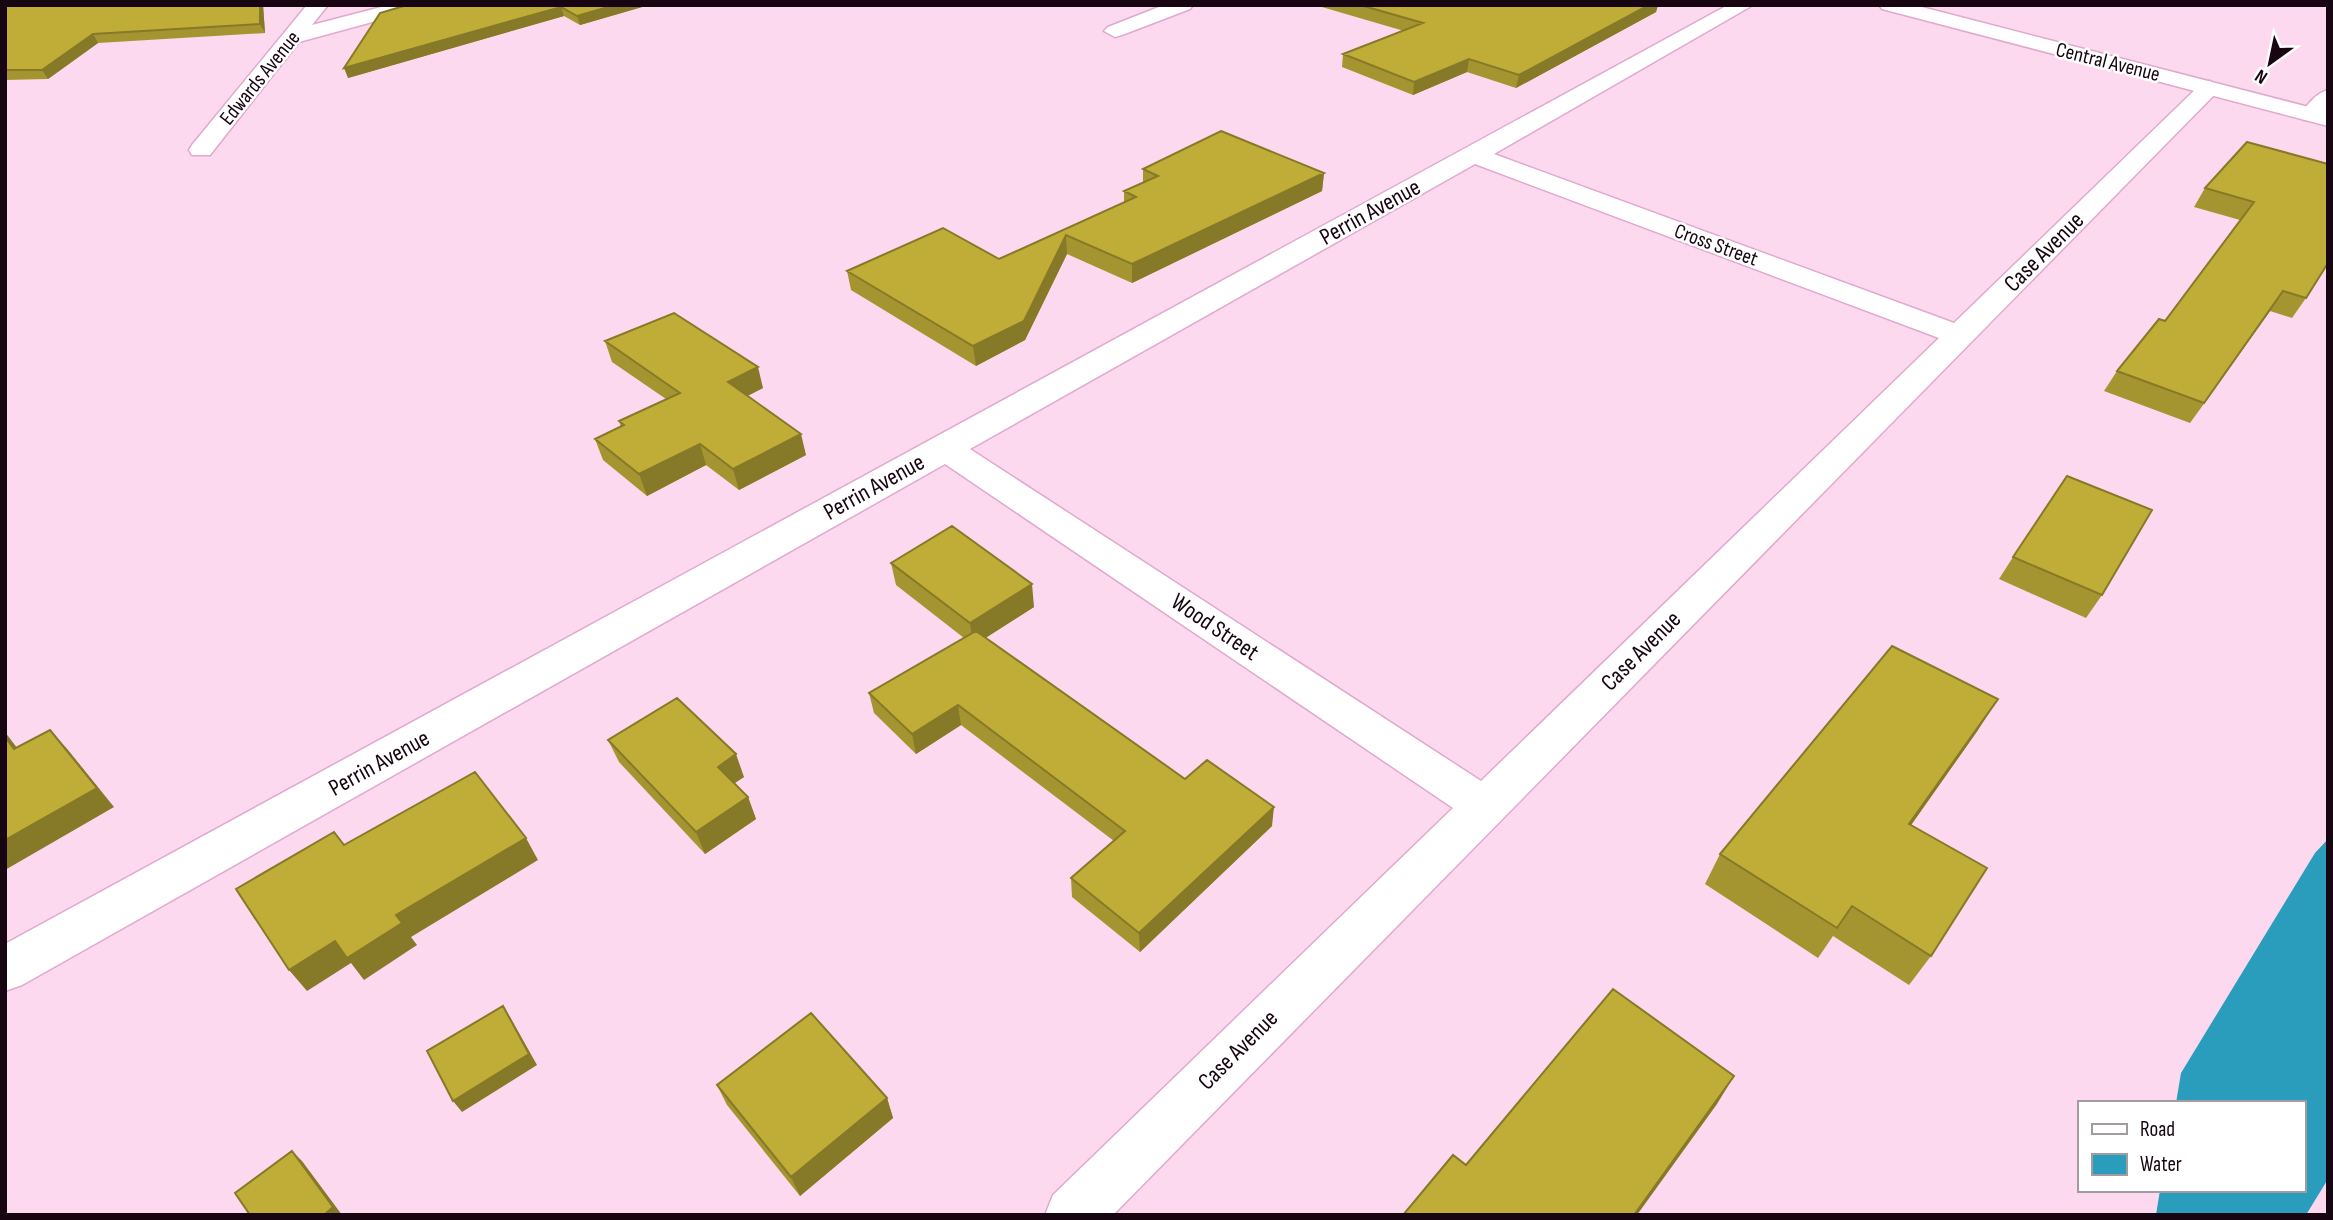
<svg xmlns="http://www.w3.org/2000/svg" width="2333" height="1220" font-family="'Sofia Sans Condensed',sans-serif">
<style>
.water{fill:#299dbb}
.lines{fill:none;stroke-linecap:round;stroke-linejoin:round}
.minor-casing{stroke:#e0a9cd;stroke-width:3}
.major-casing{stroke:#e0a9cd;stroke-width:3}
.minor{fill:#fff;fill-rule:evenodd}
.major{fill:#fff;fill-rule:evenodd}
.wall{fill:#a59530}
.shaded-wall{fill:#867927}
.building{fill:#c0ad38;stroke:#867927;stroke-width:2}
.labels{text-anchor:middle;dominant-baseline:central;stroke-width:5;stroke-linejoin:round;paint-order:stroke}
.far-street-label{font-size:21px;fill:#170511;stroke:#fff}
.street-label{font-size:24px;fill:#170511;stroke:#fff}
</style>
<rect width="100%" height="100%" fill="#fcd9ef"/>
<path class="water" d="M 2328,839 L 2328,1179 L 2306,1215 L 2156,1215 L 2160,1190 L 2303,1190 L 2303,1103 L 2176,1103 L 2181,1073 L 2315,853 Z"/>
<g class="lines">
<defs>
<path id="minor" d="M 307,5 L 328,5 L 312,25 L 389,5 L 423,5 L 420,9 L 299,42 L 210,155 L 192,155 L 189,150 L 192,145 Z
M 1164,5 L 1193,5 L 1190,9 L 1122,35 L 1115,37 L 1104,31 L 1108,27 Z
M 1728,5 L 1753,5 L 1494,154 L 1954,323 L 2202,83 L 2210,81 L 2221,88 L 1113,1215 L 1045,1215 L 1053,1195 L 1453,808 L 945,464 L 22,985 L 5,991 L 5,944 ZM 1475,164 L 1939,338 L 1481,781 L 970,449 Z
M 2328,90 L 2328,111 L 2320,120 L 2304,120 L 2300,115 C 2307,105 2316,93 2328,90 Z"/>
<path id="major" d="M 1879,5 L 1914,5 L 2328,112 L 2328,126 L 1882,9 Z"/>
</defs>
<use href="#minor" class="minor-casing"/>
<use href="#major" class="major-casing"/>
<use href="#minor" class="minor"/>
<use href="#major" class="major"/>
</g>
<path class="wall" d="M 5,5 L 263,5 L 265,33 L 98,43 L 48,79 L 5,80 Z
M 407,5 L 649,5 L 580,25 L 564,16 L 348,78 Z
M 1315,5 L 1658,5 L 1656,12 L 1516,88 L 1467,72 L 1413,95 L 1342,67 L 1343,54 L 1404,31 Z
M 2247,142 L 2306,298 L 2292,318 L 2270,311 L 2190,423 L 2104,391 L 2117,371 L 2165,321 L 2240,220 L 2194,207 L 2205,188 Z
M 1143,169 L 1324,173 L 1322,191 L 1132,283 L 1067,254 L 1025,340 L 976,366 L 851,290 L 847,271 L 999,259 L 1124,202 L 1124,191 L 1143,183 Z
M 605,341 L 763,388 L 747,396 L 806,455 L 739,490 L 706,465 L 647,496 L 603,460 L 595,439 L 621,427 L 619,421 L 666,399 L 612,362 Z
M 2013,557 L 2102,595 L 2086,618 L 1999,579 Z
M 891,563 L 1034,607 L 985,638 L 1185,779 L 1272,826 L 1140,952 L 1072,897 L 1071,878 L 1114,841 L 961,725 L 916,754 L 874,713 L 869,693 L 964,638 L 896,585 Z
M 1978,730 L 1911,825 L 1931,956 L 1909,985 L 1833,936 L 1818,958 L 1705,884 L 1720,854 Z
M 608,740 L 744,777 L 734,783 L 748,797 L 756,819 L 705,854 L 619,762 Z
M 717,1085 L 887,1098 L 893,1118 L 800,1196 L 727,1105 Z"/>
<path class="shaded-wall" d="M 260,5 L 263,5 L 265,33 L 260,24 Z
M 615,5 L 649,5 L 580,25 L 577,16 Z
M 1649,5 L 1658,5 L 1656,12 L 1516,88 L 1519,75 Z
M 561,7 L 564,16 L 348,78 L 344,68 Z
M 93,34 L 98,43 L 48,79 L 42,70 Z
M 1469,59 L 1467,72 L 1413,95 L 1414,82 Z
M 1324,173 L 1322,191 L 1132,283 L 1132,264 Z
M 1066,235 L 1067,254 L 1025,340 L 976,366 L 973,346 Z
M 2283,291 L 2270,311 L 2190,423 L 2204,403 Z
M 758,367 L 763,388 L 734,403 L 728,382 Z
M 801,434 L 806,455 L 739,490 L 733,469 Z
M 700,444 L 706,465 L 647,496 L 639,474 Z
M 1032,584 L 1034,607 L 973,646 L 970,623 Z
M 1998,699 L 1978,730 L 1890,855 L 1909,824 Z
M 958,705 L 961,725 L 916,754 L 912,734 Z
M 50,730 L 68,750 L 114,807 L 5,870 L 5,840 Z
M 5,732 L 33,769 L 14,749 L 5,737 Z
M 736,754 L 744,777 L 726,789 L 718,767 Z
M 748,797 L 756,819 L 705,854 L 696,832 Z
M 1274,807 L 1272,826 L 1140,952 L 1139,933 Z
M 526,838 L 538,860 L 411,937 L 417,945 L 364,980 L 351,963 L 307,991 L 289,970 L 335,941 L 396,915 Z
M 503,1006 L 510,1017 L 537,1065 L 462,1112 L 453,1101 Z
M 1734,1076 L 1717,1104 L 1637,1215 L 1634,1215 Z
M 887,1098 L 893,1118 L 800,1196 L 791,1177 Z
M 292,1151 L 302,1161 L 342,1215 L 324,1215 Z"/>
<path class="building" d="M 5,5 L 260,5 L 260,24 L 93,34 L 42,70 L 5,70 Z
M 407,5 L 615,5 L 577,16 L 561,7 L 344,68 L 380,13 Z
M 1360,5 L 1649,5 L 1519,75 L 1469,59 L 1414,82 L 1343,54 L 1423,23 Z
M 1221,131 L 1324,173 L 1132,264 L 1066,235 L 1024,321 L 973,346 L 847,271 L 943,228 L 999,259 L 1136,197 L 1124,191 L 1158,176 L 1143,169 Z
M 2247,142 L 2328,164 L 2328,263 L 2306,298 L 2283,291 L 2204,403 L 2117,371 L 2159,319 L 2165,321 L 2254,202 L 2205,188 Z
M 674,313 L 758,367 L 728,382 L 801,434 L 733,469 L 700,444 L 639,474 L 595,439 L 624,425 L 619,421 L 680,393 L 605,341 Z
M 2067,476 L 2152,510 L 2102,595 L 2013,557 Z
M 952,526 L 1032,584 L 970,623 L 891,563 Z
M 976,631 L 1185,779 L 1207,760 L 1274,807 L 1139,933 L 1071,878 L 1125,831 L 958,705 L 912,734 L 869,693 Z
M 1892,646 L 1998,699 L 1909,824 L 1987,868 L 1931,956 L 1852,906 L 1837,928 L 1720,854 Z
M 677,698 L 736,754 L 718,767 L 748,797 L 696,832 L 608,740 Z
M 50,730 L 97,788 L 5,840 L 5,737 L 14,749 Z
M 475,772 L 526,838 L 396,915 L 402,923 L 347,958 L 335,941 L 289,970 L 236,889 L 334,832 L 344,845 Z
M 1613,989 L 1734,1076 L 1634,1215 L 1403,1215 L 1453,1155 L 1466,1165 Z
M 503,1006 L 529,1054 L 453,1101 L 427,1051 Z
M 811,1013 L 887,1098 L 791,1177 L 717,1085 Z
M 292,1151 L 333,1207 L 324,1215 L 250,1215 L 235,1193 Z"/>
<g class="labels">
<g class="far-street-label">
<text transform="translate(2108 62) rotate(14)">Central Avenue</text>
<text transform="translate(260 78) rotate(-51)">Edwards Avenue</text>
<text transform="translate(1716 245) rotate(20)">Cross Street</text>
</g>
<g class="street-label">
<text transform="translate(1370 212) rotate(-29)">Perrin Avenue</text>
<text transform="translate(2044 252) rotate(-45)">Case Avenue</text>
<text transform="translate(874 487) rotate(-29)">Perrin Avenue</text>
<text transform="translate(1215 627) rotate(34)">Wood Street</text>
<text transform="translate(1641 651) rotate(-45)">Case Avenue</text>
<text transform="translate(379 763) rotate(-29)">Perrin Avenue</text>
<text transform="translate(1238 1050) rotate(-45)">Case Avenue</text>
</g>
</g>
<rect width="2333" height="1220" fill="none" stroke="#170511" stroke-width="14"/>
<rect x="2078" y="1101" width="228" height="91" fill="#ffffff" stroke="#a29ba0" stroke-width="2"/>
<rect x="2092" y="1124" width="35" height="10" fill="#ffffff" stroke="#a29ba0" stroke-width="2"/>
<text x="2140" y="1136" font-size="21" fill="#170511">Road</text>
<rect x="2092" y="1154" width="35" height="21" fill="#299dbb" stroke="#a29ba0" stroke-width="2"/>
<text x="2140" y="1171" font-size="21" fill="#170511">Water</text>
<g transform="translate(2270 63) rotate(213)" stroke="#ffffff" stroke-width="5" paint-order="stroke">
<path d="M0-5L12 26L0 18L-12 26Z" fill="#170511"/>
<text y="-10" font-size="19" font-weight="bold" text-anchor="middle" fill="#170511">N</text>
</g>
</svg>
